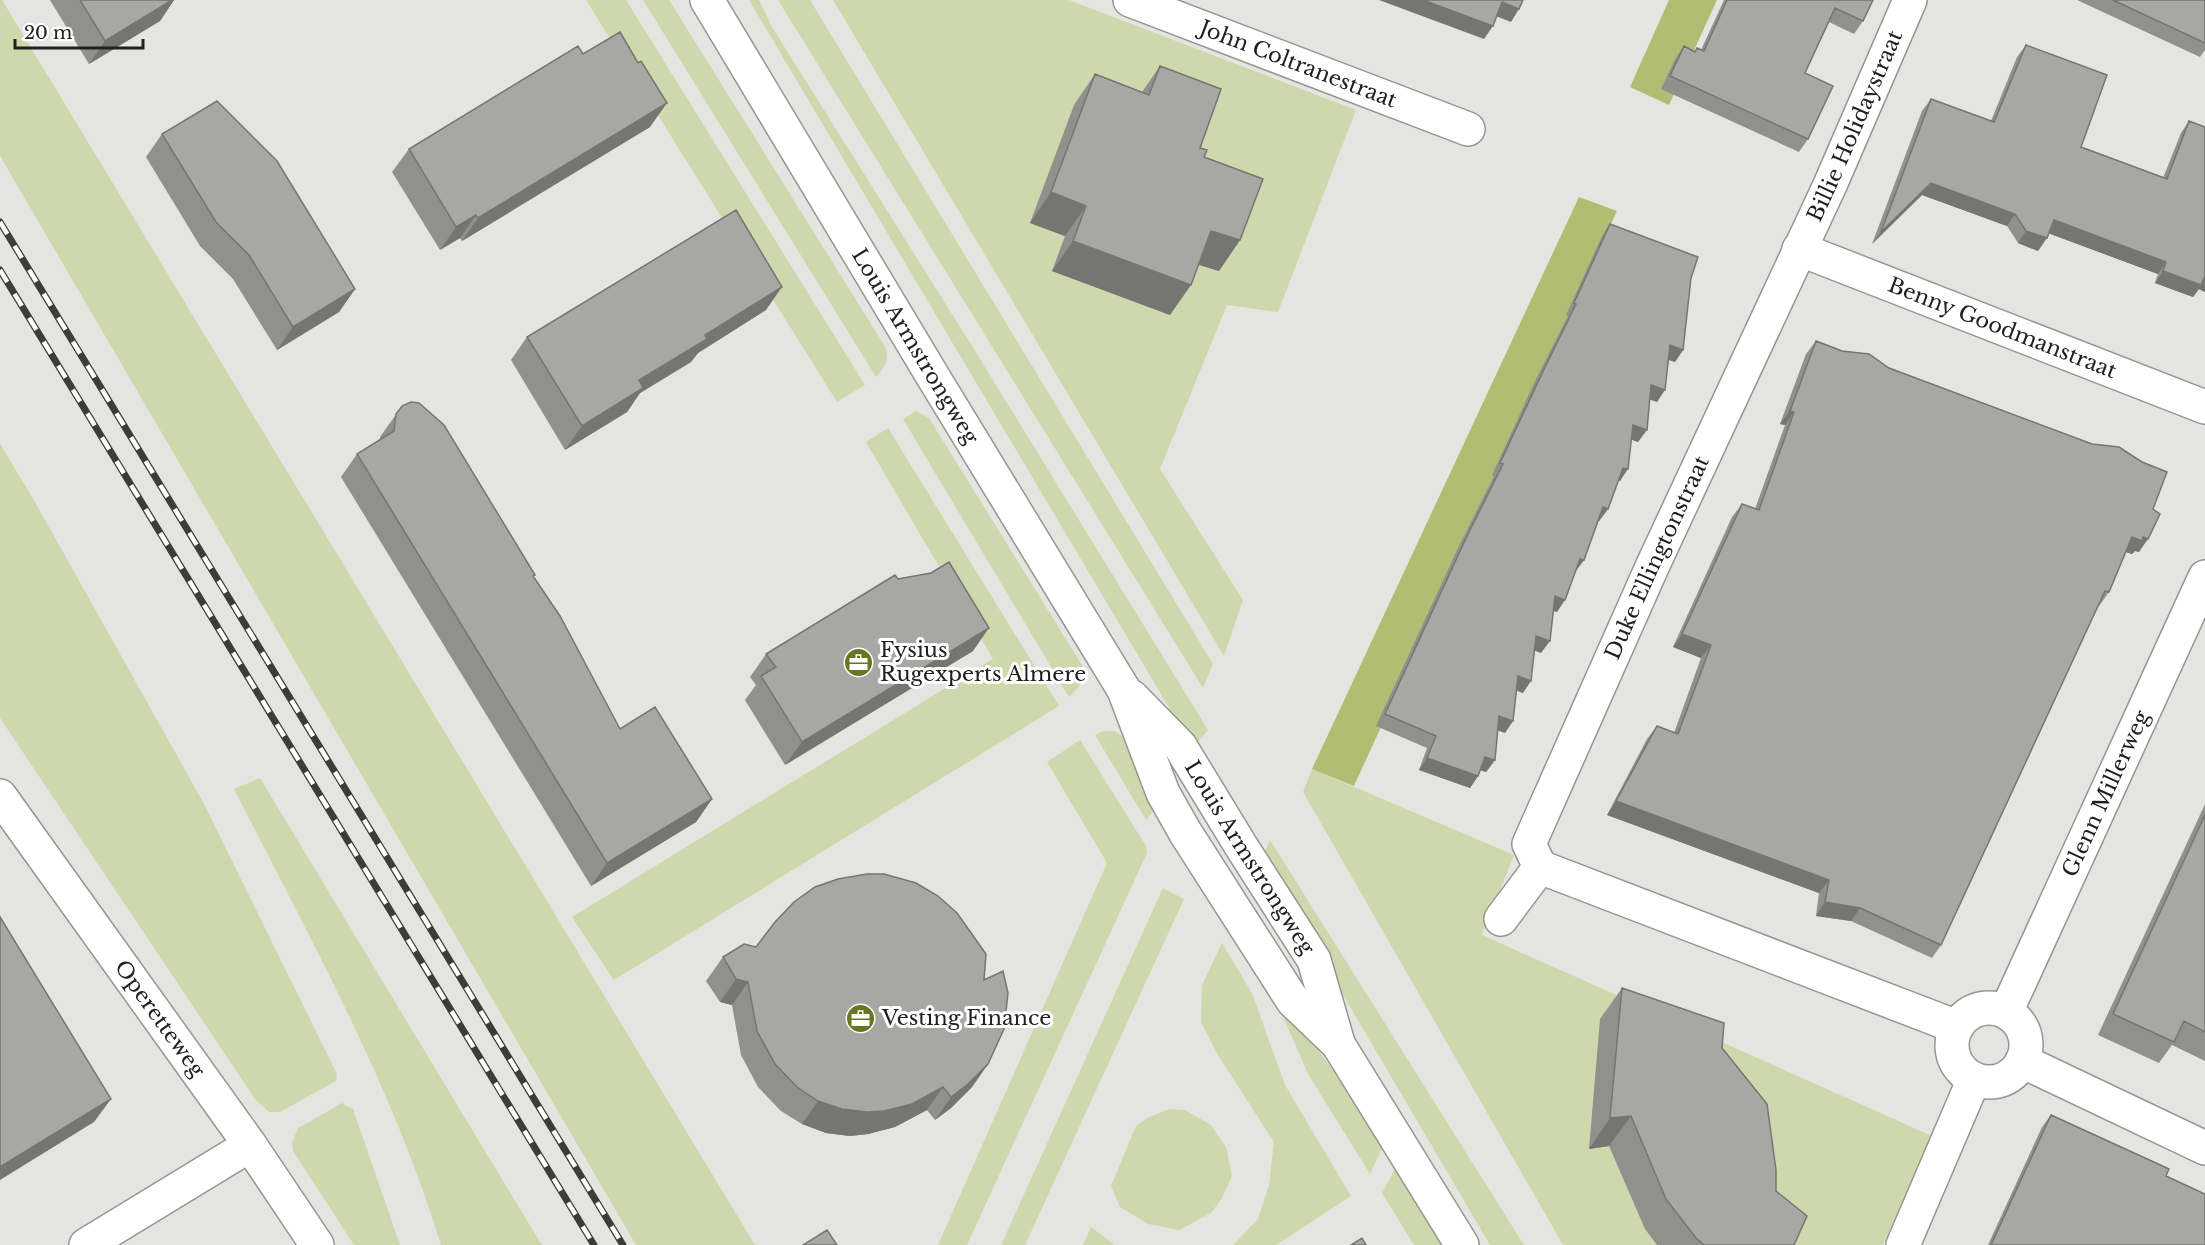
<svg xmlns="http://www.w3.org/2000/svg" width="2205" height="1245" font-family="'Libre Baskerville',serif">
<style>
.green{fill:#cfd8ac}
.forest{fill:#b0bd73}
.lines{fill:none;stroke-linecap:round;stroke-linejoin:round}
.minor-casing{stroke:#959691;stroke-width:36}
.tertiary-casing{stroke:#959691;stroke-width:36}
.minor{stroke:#fff;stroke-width:33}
.tertiary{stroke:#fff;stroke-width:33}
.rail-casing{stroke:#3c3c39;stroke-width:7}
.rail{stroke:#fff;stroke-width:4.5;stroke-dasharray:14;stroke-linecap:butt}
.wall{fill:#90908c}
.shaded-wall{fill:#757672}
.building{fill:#a7a8a3;stroke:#757672;stroke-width:1.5}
.labels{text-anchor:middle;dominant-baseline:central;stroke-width:6;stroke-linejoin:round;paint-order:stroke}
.street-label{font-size:21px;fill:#20201e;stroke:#fff}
.poi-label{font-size:21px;fill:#20201e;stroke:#fff;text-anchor:start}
</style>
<rect width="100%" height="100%" fill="#e4e5e0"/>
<path class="green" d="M 0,0 L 2,0 L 755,1245 L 636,1245 L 0,156 Z
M 586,0 L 626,0 L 865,385 L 837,402 Z
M 643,0 L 669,0 L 886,348 C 889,361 885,367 876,377 Z
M 749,0 L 759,0 L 772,27 L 972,346 L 1208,730 L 1193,748 Z
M 778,0 L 810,0 L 1213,664 L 1203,688 Z
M 833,0 L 1069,0 L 1356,110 L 1278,312 L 1227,305 L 1160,469 L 1243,600 L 1224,656 Z
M 916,411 L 929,418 L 1082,665 L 1080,685 L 1069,697 L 903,419 Z
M 888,428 L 1059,706 L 614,980 L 572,917 L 993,659 L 866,442 Z
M 0,444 L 35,502 L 203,802 L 337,1074 L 336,1081 L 280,1112 L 269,1112 L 255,1099 L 0,718 Z
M 1103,731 L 1114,731 L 1122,736 L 1158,805 L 1146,820 L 1095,735 Z
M 1080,740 L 1146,846 L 1147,853 L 967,1245 L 938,1245 L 1107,863 L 1047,762 Z
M 1312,769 L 1514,855 L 1482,935 L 1932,1136 L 1883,1245 L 1563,1245 L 1303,792 Z
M 260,778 L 520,1209 L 542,1245 L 441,1245 C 392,1085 310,938 234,789 Z
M 1270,840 L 1524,1245 L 1490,1245 L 1262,857 Z
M 1163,888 L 1184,899 L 1025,1245 L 1001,1245 Z
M 1222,943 L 1252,993 L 1285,1085 L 1351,1196 L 1276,1245 L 1233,1245 L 1258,1219 L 1269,1185 L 1274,1142 L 1219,1057 L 1201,1022 L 1202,985 Z
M 1279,998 L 1339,1078 L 1382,1148 L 1370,1174 L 1308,1074 L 1276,1000 Z
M 342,1103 L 353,1109 L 400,1245 L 354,1245 L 293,1151 L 292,1143 L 298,1128 Z
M 1170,1109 L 1185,1110 L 1211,1125 L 1226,1147 L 1232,1176 L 1222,1198 L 1211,1213 L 1179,1230 L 1148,1224 L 1120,1207 L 1111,1186 L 1136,1126 L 1149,1117 Z
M 1395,1169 L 1441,1245 L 1414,1245 L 1382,1193 Z
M 1091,1227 L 1115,1245 L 1083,1245 Z"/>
<path class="forest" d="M 1669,0 L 1717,0 L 1669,105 L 1630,87 Z
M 1579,197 L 1617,211 L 1354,786 L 1312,769 Z"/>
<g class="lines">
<defs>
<g id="minor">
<path id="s1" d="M 1130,0 L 1468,129"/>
<path id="s2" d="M 1799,249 L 2205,407"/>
<path id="s3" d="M 0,796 L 250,1145 L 317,1245"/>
<path id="s4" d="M 1540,867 L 1529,844 L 1652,567 L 1830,185 L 1910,0"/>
<path d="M 1501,919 L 1540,867 L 1957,1027"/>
<path d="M 2022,1061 L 2205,1148"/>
<path d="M 86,1245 L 250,1145"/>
</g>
<g id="tertiary">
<path id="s5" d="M 707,0 L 932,375 L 1124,690 L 1163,793 L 1185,832 L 1293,1001 L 1338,1044 L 1462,1245"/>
<path id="s6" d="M 1132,697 L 1180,746 L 1241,846 L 1314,960 L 1338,1043"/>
<circle cx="1989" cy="1045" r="37"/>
<path id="s7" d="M 2006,1012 L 2205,577"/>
<path d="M 1903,1245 L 1974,1079"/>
</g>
</defs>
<use href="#minor" class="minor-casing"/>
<use href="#tertiary" class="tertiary-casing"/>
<use href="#minor" class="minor"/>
<use href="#tertiary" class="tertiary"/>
<defs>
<path id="rail" d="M 0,222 L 623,1245
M 0,270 L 594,1245"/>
</defs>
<use href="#rail" class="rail-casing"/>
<use href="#rail" class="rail"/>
</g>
<path class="wall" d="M 50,0 L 174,0 L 160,21 L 89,64 Z
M 1724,0 L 1873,0 L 1863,21 L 1854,34 L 1829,22 L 1805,73 L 1808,139 L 1799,152 L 1661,89 L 1675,59 L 1684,46 L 1695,51 L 1701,50 Z
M 2077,0 L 2205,0 L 2205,50 L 2200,57 Z
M 2026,45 L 2081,147 L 2163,178 L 2181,133 L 2189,121 L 2205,127 L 2205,292 L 2199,289 L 2193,297 L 2155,283 L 2158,274 L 2048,233 L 2038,251 L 2018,243 L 2007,226 L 1922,195 L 1872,244 L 1922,111 L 1931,99 L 1991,121 L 2017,57 Z
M 583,54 L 650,127 L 462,241 L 460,238 L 440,250 L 392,172 L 409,149 Z
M 1160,66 L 1200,148 L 1240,240 L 1219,271 L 1199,265 L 1170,315 L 1052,271 L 1065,236 L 1030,223 L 1074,105 L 1095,74 L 1142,92 Z
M 162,134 L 355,289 L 339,312 L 277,350 L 233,279 L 200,246 L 146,157 Z
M 1610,224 L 1691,278 L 1683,350 L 1675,362 L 1668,360 L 1657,402 L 1650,399 L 1638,442 L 1631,439 L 1620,481 L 1618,481 L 1608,509 L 1599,521 L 1598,520 L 1584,560 L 1575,572 L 1557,612 L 1553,611 L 1541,653 L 1535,650 L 1523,693 L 1516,690 L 1505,733 L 1498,730 L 1495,760 L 1486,772 L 1480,770 L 1478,776 L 1470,788 L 1419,770 L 1427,748 L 1376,726 L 1458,548 L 1494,476 L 1492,475 L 1537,377 L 1568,316 L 1566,315 L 1602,236 Z
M 766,310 L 698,353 L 691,362 L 640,393 L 627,412 L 565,450 L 511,360 L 527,337 Z
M 1816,341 L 1889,368 L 2153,509 L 2139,552 L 2135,551 L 2132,554 L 2126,552 L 2109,592 L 2099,606 L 2098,605 L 1941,945 L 1932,958 L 1851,921 L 1816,916 L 1819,893 L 1607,815 L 1647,739 L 1657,726 L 1674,733 L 1701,658 L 1673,647 L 1732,517 L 1742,504 L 1755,509 L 1785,425 L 1780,424 L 1806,354 Z
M 402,406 L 533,577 L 620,729 L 712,799 L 696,822 L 591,886 L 341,477 L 357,454 L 380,440 L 380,437 Z
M 898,579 L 973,651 L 785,765 L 745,700 L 756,685 L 750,677 L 766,654 Z
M 2205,804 L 2205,1061 L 2172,1045 L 2159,1063 L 2098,1035 Z
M 756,947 L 984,980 L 988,1064 L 972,1087 L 951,1108 L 935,1120 L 927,1110 L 895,1127 L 868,1134 L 850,1136 L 826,1133 L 802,1124 L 781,1111 L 758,1087 L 741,1055 L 732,1005 L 720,1002 L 706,981 L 723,957 Z
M 1622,988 L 1722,1048 L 1776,1191 L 1794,1245 L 1657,1245 L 1645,1229 L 1609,1146 L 1589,1149 L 1600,1019 Z
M 2051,1115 L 2166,1176 L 2205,1245 L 1988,1245 L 2042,1127 Z"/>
<path class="shaded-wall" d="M 172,0 L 174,0 L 160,21 L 89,64 L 105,41 Z
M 1379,0 L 1423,0 L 1493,26 L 1484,39 Z
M 1502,2 L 1519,9 L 1511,22 L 1493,15 Z
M 667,103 L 650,127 L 462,241 L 478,218 Z
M 1931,183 L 2015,214 L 2007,226 L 1922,195 L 1872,244 L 1881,232 Z
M 1051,192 L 1086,206 L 1065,236 L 1030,223 Z
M 476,215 L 460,238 L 440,250 L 456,227 Z
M 2054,220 L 2166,262 L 2158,274 L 2045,232 Z
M 1211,231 L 1240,240 L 1219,271 L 1190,262 Z
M 2026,231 L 2047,238 L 2038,251 L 2018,243 Z
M 1073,241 L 1191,285 L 1170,315 L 1052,271 Z
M 2163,271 L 2205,276 L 2205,292 L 2199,289 L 2193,297 L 2155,283 Z
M 782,287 L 766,310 L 698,353 L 691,362 L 640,393 L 627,412 L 565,450 L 582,426 L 639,380 L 705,335 Z
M 355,289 L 339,312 L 277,350 L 293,327 Z
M 1670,345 L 1683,350 L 1675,362 L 1661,357 Z
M 1651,385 L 1665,390 L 1657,402 L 1643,397 Z
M 1790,411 L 1794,412 L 1785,425 L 1780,424 Z
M 1633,425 L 1647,430 L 1638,442 L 1624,437 Z
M 1623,468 L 1628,469 L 1620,481 L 1614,480 Z
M 1603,507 L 1608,509 L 1599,521 L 1595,519 Z
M 2132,537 L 2143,537 L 2148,539 L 2139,552 L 2135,551 L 2132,554 L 2123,551 Z
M 1580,559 L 1584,560 L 1575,572 Z
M 1555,596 L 1565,600 L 1557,612 L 1546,608 Z
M 989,628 L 973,651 L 785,765 L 802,742 Z
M 1682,634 L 1711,645 L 1701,658 L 1673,647 Z
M 1536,636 L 1550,641 L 1541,653 L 1528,648 Z
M 1518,676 L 1531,681 L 1523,693 L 1509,688 Z
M 1499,716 L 1513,721 L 1505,733 L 1491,728 Z
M 1485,757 L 1495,760 L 1486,772 L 1477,769 Z
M 1427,758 L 1478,776 L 1470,788 L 1419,770 Z
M 712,799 L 696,822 L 591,886 L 607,863 Z
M 1616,801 L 1829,880 L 1819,893 L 1607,815 Z
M 1825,902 L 1860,908 L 1851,921 L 1816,916 Z
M 736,979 L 748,982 L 732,1005 L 720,1002 Z
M 988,1064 L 972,1087 L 951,1108 L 935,1120 L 951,1097 Z
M 943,1087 L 927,1110 L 895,1127 L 868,1134 L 850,1136 L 826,1133 L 802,1124 L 818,1101 Z
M 111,1099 L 94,1122 L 0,1180 L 0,1167 Z
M 1631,1116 L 1609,1146 L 1589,1149 L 1610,1118 Z"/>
<path class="building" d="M 80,0 L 172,0 L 105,41 Z
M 1423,0 L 1523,0 L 1519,9 L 1502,2 L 1493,26 Z
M 1727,0 L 1873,0 L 1863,21 L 1835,8 L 1805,73 L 1833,86 L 1808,139 L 1670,76 L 1684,46 L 1695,52 L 1697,48 L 1704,51 Z
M 2113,0 L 2205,0 L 2205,43 Z
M 620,32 L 638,63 L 641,61 L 667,103 L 478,218 L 476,215 L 456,227 L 409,149 L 578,46 L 583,54 Z
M 2026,45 L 2107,75 L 2081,147 L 2167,179 L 2189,121 L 2205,127 L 2205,276 L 2201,285 L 2163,271 L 2166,262 L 2054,220 L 2047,238 L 2026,231 L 2015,214 L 1931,183 L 1881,232 L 1931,99 L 1994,122 Z
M 1160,66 L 1221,89 L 1200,148 L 1207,150 L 1204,157 L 1263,179 L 1240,240 L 1211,231 L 1191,285 L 1073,241 L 1086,206 L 1051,192 L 1095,74 L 1149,95 Z
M 217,101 L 277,161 L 355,289 L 293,327 L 249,255 L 216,222 L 162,134 Z
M 736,210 L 782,287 L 705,335 L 707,339 L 639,380 L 643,388 L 582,426 L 527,337 Z
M 1610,224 L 1698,257 L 1691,278 L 1683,350 L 1670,345 L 1665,390 L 1651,385 L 1647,430 L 1633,425 L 1628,469 L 1623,468 L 1608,509 L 1603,507 L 1584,560 L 1580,559 L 1565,600 L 1555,596 L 1550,641 L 1536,636 L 1531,681 L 1518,676 L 1513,721 L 1499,716 L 1495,760 L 1485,757 L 1478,776 L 1427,758 L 1436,736 L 1385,714 L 1467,536 L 1503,464 L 1500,463 L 1546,365 L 1576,304 L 1574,303 Z
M 1816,341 L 1842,351 L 1869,354 L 1889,368 L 2092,444 L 2119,447 L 2142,462 L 2167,472 L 2153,509 L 2160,514 L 2148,539 L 2143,537 L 2142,541 L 2132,537 L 2109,592 L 2105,591 L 1941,945 L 1860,908 L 1825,902 L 1829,880 L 1616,801 L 1657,726 L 1678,734 L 1711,645 L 1682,634 L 1742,504 L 1759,510 L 1794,412 L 1790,411 Z
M 411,402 L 419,403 L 444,425 L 535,575 L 533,576 L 560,616 L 620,729 L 655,707 L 712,799 L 607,863 L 357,454 L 394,431 L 396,414 L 402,406 Z
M 949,562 L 989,628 L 802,742 L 761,676 L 776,667 L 766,654 L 895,575 L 898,579 L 931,573 Z
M 2205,815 L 2205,1032 L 2184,1021 L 2174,1042 L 2113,1014 Z
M 867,874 L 884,874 L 916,883 L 938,896 L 957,913 L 986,954 L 984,980 L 1003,971 L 1008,993 L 1004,1029 L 988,1064 L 967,1085 L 951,1097 L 943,1087 L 912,1104 L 884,1111 L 867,1112 L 842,1109 L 818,1101 L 797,1087 L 775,1064 L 757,1031 L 748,982 L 736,979 L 723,957 L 744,944 L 756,947 L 775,922 L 794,902 L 815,887 L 838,879 Z
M 0,917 L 111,1099 L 0,1167 Z
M 1622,988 L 1724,1023 L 1722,1048 L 1767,1104 L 1776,1170 L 1776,1191 L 1807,1216 L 1794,1245 L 1704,1245 L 1696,1238 L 1666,1199 L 1631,1116 L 1610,1118 Z
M 2051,1115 L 2169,1169 L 2166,1176 L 2205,1194 L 2205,1245 L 1991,1245 Z
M 827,1230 L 837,1245 L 803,1245 Z
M 1362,1238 L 1366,1245 L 1351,1245 Z"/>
<defs>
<symbol id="office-disc" viewBox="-11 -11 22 22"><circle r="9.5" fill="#697520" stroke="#fff"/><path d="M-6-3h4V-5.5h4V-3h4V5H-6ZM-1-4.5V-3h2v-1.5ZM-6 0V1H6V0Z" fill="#fff"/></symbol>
</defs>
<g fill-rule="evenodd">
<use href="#office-disc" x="842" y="646" width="33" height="33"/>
<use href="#office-disc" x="844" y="1002" width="33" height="33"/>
</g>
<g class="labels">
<g class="street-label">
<text stroke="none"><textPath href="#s1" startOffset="180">John Coltranestraat</textPath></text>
<text stroke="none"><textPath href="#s4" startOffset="814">Billie Holidaystraat</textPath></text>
<text stroke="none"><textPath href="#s2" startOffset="218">Benny Goodmanstraat</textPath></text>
<text stroke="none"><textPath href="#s5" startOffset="404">Louis Armstrongweg</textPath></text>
<text stroke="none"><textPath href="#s4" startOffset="339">Duke Ellingtonstraat</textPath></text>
<text stroke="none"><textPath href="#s7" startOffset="240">Glenn Millerweg</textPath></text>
<text stroke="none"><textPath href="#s6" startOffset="200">Louis Armstrongweg</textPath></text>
<text stroke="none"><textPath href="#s3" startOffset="274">Operetteweg</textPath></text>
</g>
<g class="poi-label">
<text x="880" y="650">Fysius<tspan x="880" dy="24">Rugexperts Almere</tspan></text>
<text x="882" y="1018">Vesting Finance</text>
</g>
</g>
<path d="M15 39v9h128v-9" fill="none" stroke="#20201e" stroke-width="3"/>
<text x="24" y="39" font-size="18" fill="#20201e" stroke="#ffffff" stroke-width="4.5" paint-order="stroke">20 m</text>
</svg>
